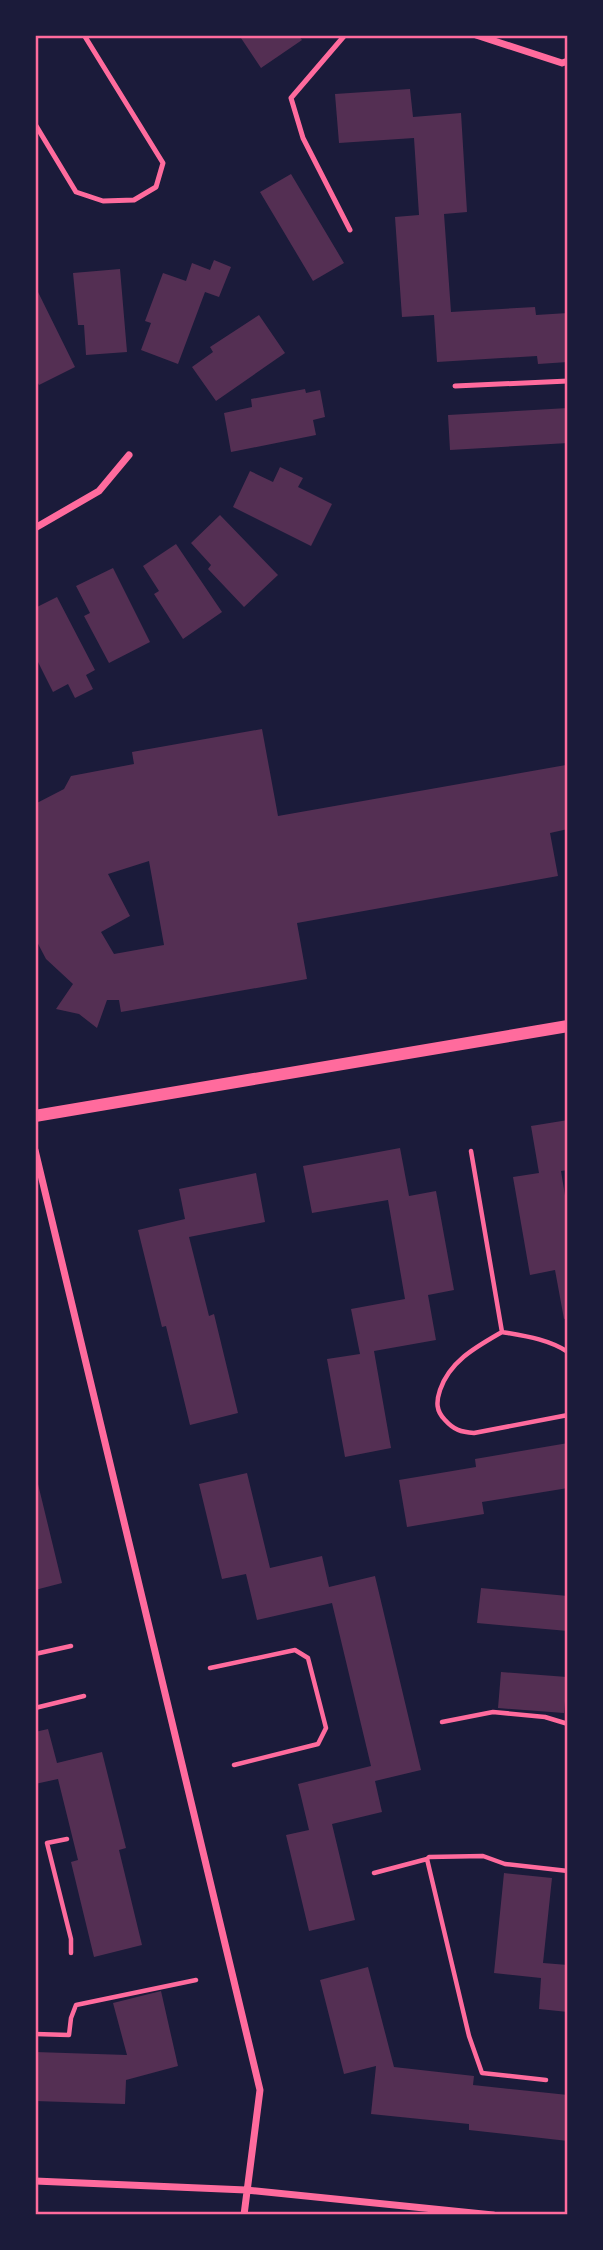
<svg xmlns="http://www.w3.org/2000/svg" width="603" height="2250" font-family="Inter,sans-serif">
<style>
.building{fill:#542f53;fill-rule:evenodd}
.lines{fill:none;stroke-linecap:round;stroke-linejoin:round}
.path{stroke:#ff6b9d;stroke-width:4.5}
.service{stroke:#ff6b9d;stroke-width:5}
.minor{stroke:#ff6b9d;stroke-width:7}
.tertiary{stroke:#ff6b9d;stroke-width:12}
.neatline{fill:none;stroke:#ff6b9d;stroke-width:2.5}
</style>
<rect width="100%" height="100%" fill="#1b1b3a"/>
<path class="building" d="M 239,35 L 298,35 L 302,40 L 261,68 Z
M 410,89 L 413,117 L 461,113 L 467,212 L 444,214 L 451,312 L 535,307 L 536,315 L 568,313 L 568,362 L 538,364 L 537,356 L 437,362 L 434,315 L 402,317 L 395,217 L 419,215 L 414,138 L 339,143 L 335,94 Z
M 291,174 L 344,263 L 313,281 L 260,192 Z
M 214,260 L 231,267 L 219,297 L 205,292 L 178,364 L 141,350 L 151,323 L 145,321 L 163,273 L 186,281 L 192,263 L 210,270 Z
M 120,269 L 127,352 L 86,355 L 84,325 L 78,325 L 73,273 Z
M 38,292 L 75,367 L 39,385 L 35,378 L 35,294 Z
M 259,315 L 285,353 L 216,401 L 192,367 L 213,352 L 210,347 Z
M 305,389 L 306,393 L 320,390 L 325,417 L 313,420 L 316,435 L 231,452 L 224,413 L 252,407 L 251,399 Z
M 568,408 L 568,443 L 450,450 L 448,415 Z
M 280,467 L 303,478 L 298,487 L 332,504 L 311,546 L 233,507 L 250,471 L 273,482 Z
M 220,515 L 278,575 L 244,607 L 208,569 L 211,565 L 191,543 Z
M 176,544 L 222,612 L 183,639 L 154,594 L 159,591 L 143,566 Z
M 113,568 L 150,642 L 109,663 L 84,616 L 90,613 L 76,586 Z
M 57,597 L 95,670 L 86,675 L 93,689 L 75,698 L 68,684 L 53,692 L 35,656 L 35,608 Z
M 262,729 L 278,816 L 566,765 L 568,777 L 568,829 L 550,833 L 558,876 L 297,923 L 307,979 L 121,1012 L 119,1000 L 107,1000 L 97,1028 L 79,1014 L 56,1009 L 73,984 L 46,959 L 35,938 L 35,804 L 64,789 L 71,776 L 134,764 L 132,752 ZM 149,861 L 164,945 L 114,954 L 101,932 L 130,916 L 108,874 Z
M 568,1120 L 568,1170 L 561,1171 L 568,1214 L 568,1318 L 564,1319 L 555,1270 L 530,1275 L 513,1177 L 539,1173 L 531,1126 Z
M 400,1148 L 409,1196 L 436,1191 L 454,1290 L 428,1295 L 436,1340 L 374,1351 L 391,1448 L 345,1457 L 327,1359 L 360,1354 L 351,1309 L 405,1299 L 388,1200 L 312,1213 L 303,1166 Z
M 256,1173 L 265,1222 L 189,1237 L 209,1316 L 214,1314 L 238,1413 L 190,1425 L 166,1326 L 162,1327 L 138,1230 L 185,1219 L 179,1189 Z
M 568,1443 L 568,1488 L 482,1502 L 484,1514 L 407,1527 L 399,1480 L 476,1467 L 475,1459 Z
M 247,1473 L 270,1568 L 322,1556 L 329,1587 L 375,1576 L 421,1770 L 375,1781 L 382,1812 L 332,1824 L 355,1920 L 309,1931 L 286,1835 L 309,1830 L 298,1784 L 371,1766 L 332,1603 L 257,1620 L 246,1574 L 222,1579 L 199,1484 Z
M 38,1484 L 62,1583 L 35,1590 L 35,1485 Z
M 481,1588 L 568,1596 L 568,1631 L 477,1623 Z
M 501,1672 L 567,1677 L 564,1713 L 498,1708 Z
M 48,1729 L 57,1763 L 102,1752 L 126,1848 L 119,1850 L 142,1945 L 94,1957 L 71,1862 L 78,1860 L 58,1779 L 35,1784 L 35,1732 Z
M 504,1873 L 552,1878 L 543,1963 L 568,1965 L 568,2012 L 539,2009 L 541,1978 L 494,1973 Z
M 368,1967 L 394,2067 L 474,2076 L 473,2085 L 568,2095 L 568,2141 L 469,2130 L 469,2124 L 371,2114 L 376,2066 L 344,2074 L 320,1980 Z
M 161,1991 L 178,2066 L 126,2080 L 125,2104 L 35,2101 L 35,2052 L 127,2055 L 113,2003 Z"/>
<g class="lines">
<path class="path" d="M 471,1151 L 502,1332 C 525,1336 548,1339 568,1352
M 502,1332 C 476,1347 450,1361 440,1390 C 436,1402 436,1411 445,1420 C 454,1430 461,1432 474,1433 L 568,1415
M 35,1654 L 71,1646
M 210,1668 L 295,1650 L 308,1658 L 326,1728 L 318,1744 L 234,1765
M 35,1708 L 84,1696
M 442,1722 L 493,1712 L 545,1717 L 568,1724
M 67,1839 L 47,1843 L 71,1939 L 71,1953
M 427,1859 L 429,1857 L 483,1856 L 505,1864 L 568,1871
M 374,1873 L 427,1859 L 469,2036 L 482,2073 L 546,2080
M 35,2034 L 69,2035 L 71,2018 L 76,2005 L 196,1980"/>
<path class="service" d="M 345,35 L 291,98 L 303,138 L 350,230
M 35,124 L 76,192 L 103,201 L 134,200 L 156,187 L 163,163 L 84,35
M 455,386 L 568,381"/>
<path class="minor" d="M 476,35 L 562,63 L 568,61
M 35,528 L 99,491 L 129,455
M 35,1150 L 260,2090 L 244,2215
M 35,2181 L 246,2190 L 493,2215"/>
<path class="tertiary" d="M 35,1116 L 568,1026"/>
</g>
<rect width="603" height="2250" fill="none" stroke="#1b1b3a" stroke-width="74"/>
<rect x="37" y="37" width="529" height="2176" class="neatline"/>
</svg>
